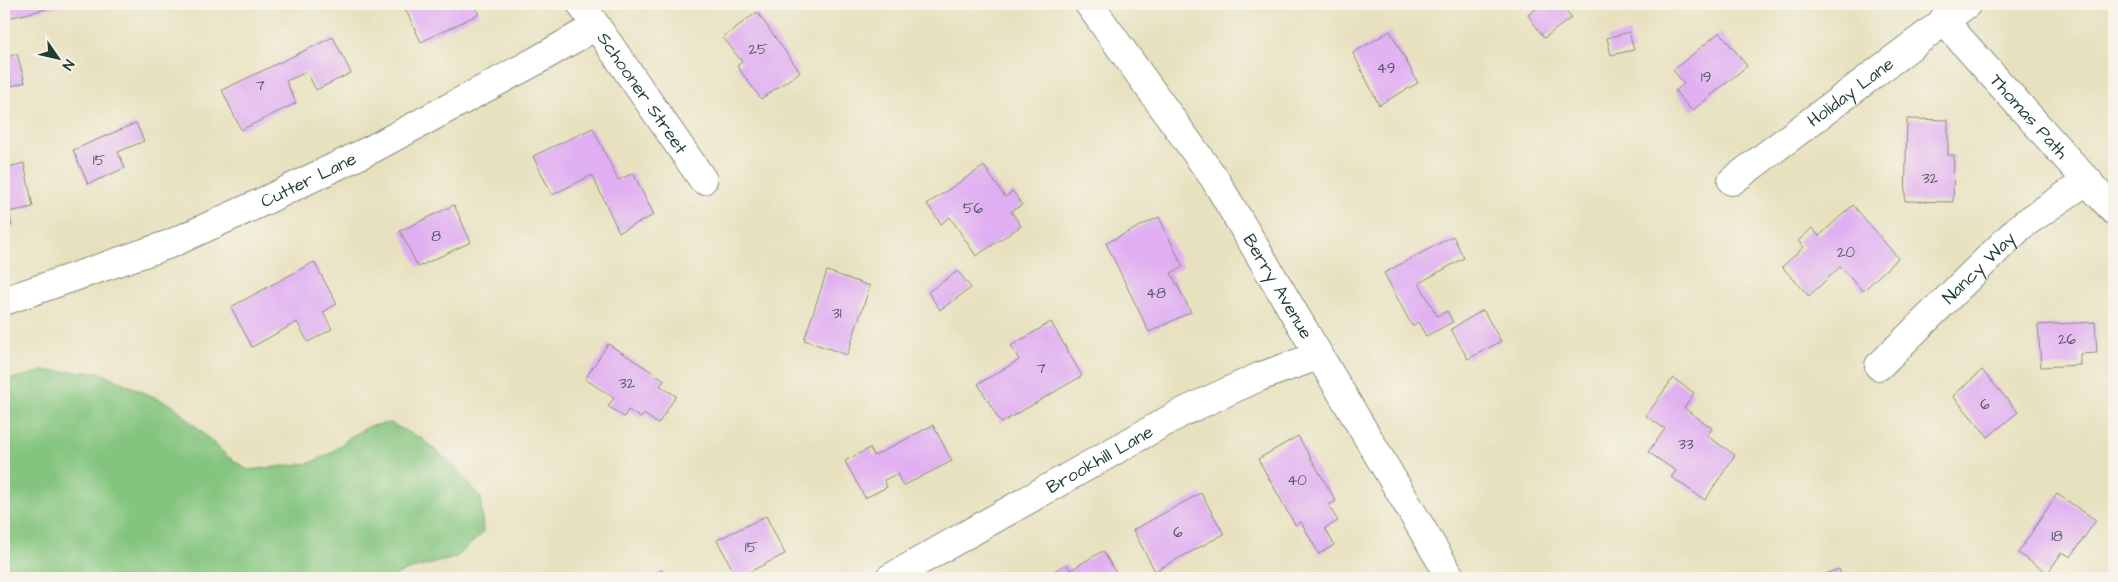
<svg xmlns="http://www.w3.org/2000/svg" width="2118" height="582" font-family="'Architects Daughter',sans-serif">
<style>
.green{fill:#83c57e;stroke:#518159}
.building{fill:#e0aef2}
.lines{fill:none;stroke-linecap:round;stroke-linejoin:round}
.minor-casing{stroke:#848f7a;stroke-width:30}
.minor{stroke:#fff;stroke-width:28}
.labels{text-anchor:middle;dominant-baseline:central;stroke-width:4;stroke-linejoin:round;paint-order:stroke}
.number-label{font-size:15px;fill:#4f5964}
.street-label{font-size:18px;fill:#1f3d34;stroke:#f7f3e8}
</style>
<rect width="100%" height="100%" fill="#f7f3e8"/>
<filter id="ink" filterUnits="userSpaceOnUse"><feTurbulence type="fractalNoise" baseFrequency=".02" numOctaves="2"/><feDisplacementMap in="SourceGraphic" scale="10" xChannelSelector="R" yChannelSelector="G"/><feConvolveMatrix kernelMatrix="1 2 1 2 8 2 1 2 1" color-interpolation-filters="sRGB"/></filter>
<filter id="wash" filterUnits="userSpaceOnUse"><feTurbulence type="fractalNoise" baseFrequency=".0096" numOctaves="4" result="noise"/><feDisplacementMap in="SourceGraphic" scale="20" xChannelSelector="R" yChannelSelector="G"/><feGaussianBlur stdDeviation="1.12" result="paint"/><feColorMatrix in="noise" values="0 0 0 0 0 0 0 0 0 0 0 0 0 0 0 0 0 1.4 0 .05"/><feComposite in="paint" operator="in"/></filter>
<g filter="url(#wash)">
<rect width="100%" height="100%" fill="#e8e1c0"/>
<path class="green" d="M 43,371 L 99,372 L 174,406 L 227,456 L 248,470 L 310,463 L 331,453 L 350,437 L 370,426 L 390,423 L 421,438 L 453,465 L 481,498 L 483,533 L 455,558 L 408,570 L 390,578 L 353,578 L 305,570 L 262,578 L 6,578 L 4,572 L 4,381 Z"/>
<g id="blocks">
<path class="building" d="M 4,4 L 67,4 L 4,19 Z
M 403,4 L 473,4 L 479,14 L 421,42 Z
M 1543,4 L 1560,4 L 1571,18 L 1544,38 L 1528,15 Z
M 757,12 L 800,72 L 761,99 L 737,66 L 742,62 L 723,37 Z
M 1390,31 L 1418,83 L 1379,105 L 1353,53 Z
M 1629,32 L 1634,50 L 1611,55 L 1607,38 Z
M 1720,32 L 1747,66 L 1692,111 L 1675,91 L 1684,84 L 1673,70 Z
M 333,37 L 351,73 L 316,90 L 307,72 L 286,81 L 296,103 L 241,130 L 222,90 Z
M 17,54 L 25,82 L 12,86 L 4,58 Z
M 1907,119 L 1948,120 L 1948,155 L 1954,155 L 1953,202 L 1905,201 Z
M 136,123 L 144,141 L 118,152 L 125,168 L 88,184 L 73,150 Z
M 593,128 L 618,180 L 633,173 L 654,215 L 619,232 L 592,175 L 552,195 L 533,156 Z
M 24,163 L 33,207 L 9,212 L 12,226 L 4,227 L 4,168 Z
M 984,166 L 1005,197 L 1013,191 L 1022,205 L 1011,211 L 1021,226 L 976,256 L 950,217 L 941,224 L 927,204 Z
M 454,205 L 471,242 L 418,267 L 400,231 Z
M 1853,205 L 1898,258 L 1863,291 L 1840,267 L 1809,296 L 1782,267 L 1804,247 L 1798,241 L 1812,228 L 1819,236 Z
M 1159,217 L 1183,267 L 1171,273 L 1191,312 L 1149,332 L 1106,243 Z
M 1453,236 L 1464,258 L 1419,283 L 1437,316 L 1447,311 L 1453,322 L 1426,336 L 1418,322 L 1412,326 L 1384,273 Z
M 314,262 L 337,304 L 323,312 L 332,329 L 308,342 L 297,322 L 252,347 L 231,307 Z
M 827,271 L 870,286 L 847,355 L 804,340 Z
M 958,271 L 971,288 L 940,310 L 928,292 Z
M 1483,310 L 1501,341 L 1468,359 L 1451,329 Z
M 1051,322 L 1082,376 L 1001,423 L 978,384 L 1019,360 L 1011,346 Z
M 2095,322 L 2097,353 L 2080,354 L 2080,365 L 2041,367 L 2038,325 Z
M 608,344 L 665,380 L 660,386 L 676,396 L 658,424 L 644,414 L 641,418 L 628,410 L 624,417 L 608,406 L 614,398 L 585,379 Z
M 1982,370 L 2018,412 L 1988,437 L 1953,396 Z
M 1673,378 L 1694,393 L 1684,408 L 1712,428 L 1707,436 L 1735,455 L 1705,500 L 1671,477 L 1676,471 L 1648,452 L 1665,429 L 1646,416 Z
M 933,425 L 952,461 L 903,486 L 897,474 L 884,480 L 887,487 L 865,498 L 845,461 L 870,448 L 874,456 Z
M 1298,436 L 1336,501 L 1328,505 L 1338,521 L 1325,528 L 1334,545 L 1319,554 L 1301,522 L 1295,525 L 1258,459 Z
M 1201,493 L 1224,534 L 1155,571 L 1133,530 Z
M 2057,494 L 2096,520 L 2071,557 L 2062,552 L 2048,573 L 2018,553 Z
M 766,516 L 785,554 L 737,578 L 717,540 Z
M 1103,551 L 1119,578 L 1041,578 L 1067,564 L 1070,570 Z
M 1839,569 L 1843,578 L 1814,578 Z
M 662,570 L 666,578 L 648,578 Z"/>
</g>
</g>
<g filter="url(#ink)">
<use href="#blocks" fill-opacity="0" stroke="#848f7a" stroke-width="1"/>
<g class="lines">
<defs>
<g id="minor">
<path id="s1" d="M 581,4 L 703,180"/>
<path id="s2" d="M 1089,4 L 1214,178 L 1451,578"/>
<path id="s3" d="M 1943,20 L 2114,211"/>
<path id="s4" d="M 1732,181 L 1967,4"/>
<path id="s5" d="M 4,301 L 170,244 L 258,204 L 372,149 L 534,62 L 596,26"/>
<path id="s6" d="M 1879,366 L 2021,226 L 2088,180"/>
<path id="s7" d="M 890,578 L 1181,413 L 1259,377 L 1318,356"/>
</g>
</defs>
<use href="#minor" class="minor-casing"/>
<use href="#minor" class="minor"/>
</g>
</g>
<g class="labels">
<g class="number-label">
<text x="758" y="49">25</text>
<text x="1386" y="68">49</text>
<text x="1706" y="77">19</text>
<text x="260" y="85">7</text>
<text x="99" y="160">15</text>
<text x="1930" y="178">32</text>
<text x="973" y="208">56</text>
<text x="436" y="236">8</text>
<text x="1846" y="252">20</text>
<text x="1156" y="293">48</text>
<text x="837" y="313">31</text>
<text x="2067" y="339">26</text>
<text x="1041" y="368">7</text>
<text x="627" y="383">32</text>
<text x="1985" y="404">6</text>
<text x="1686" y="444">33</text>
<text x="1297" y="480">40</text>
<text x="1178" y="532">6</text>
<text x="2057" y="536">18</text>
<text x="751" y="547">15</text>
</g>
<g class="street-label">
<text stroke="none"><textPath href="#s1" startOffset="108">Schooner Street</textPath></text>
<text stroke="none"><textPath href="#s4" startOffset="148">Holiday Lane</textPath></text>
<text stroke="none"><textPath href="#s3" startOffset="129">Thomas Path</textPath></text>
<text stroke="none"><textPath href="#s5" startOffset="328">Cutter Lane</textPath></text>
<text stroke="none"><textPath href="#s6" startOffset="140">Nancy Way</textPath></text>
<text stroke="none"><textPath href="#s2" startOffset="340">Berry Avenue</textPath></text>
<text stroke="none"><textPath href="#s7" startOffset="241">Brookhill Lane</textPath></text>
</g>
</g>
<rect width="2118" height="582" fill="none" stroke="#f7f3e8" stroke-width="20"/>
<g transform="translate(58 58) rotate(124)" stroke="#f7f3e8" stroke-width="4" paint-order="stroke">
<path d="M0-4L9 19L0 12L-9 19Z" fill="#1f3d34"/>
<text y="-8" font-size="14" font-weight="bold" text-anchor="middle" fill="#1f3d34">N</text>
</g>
</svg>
